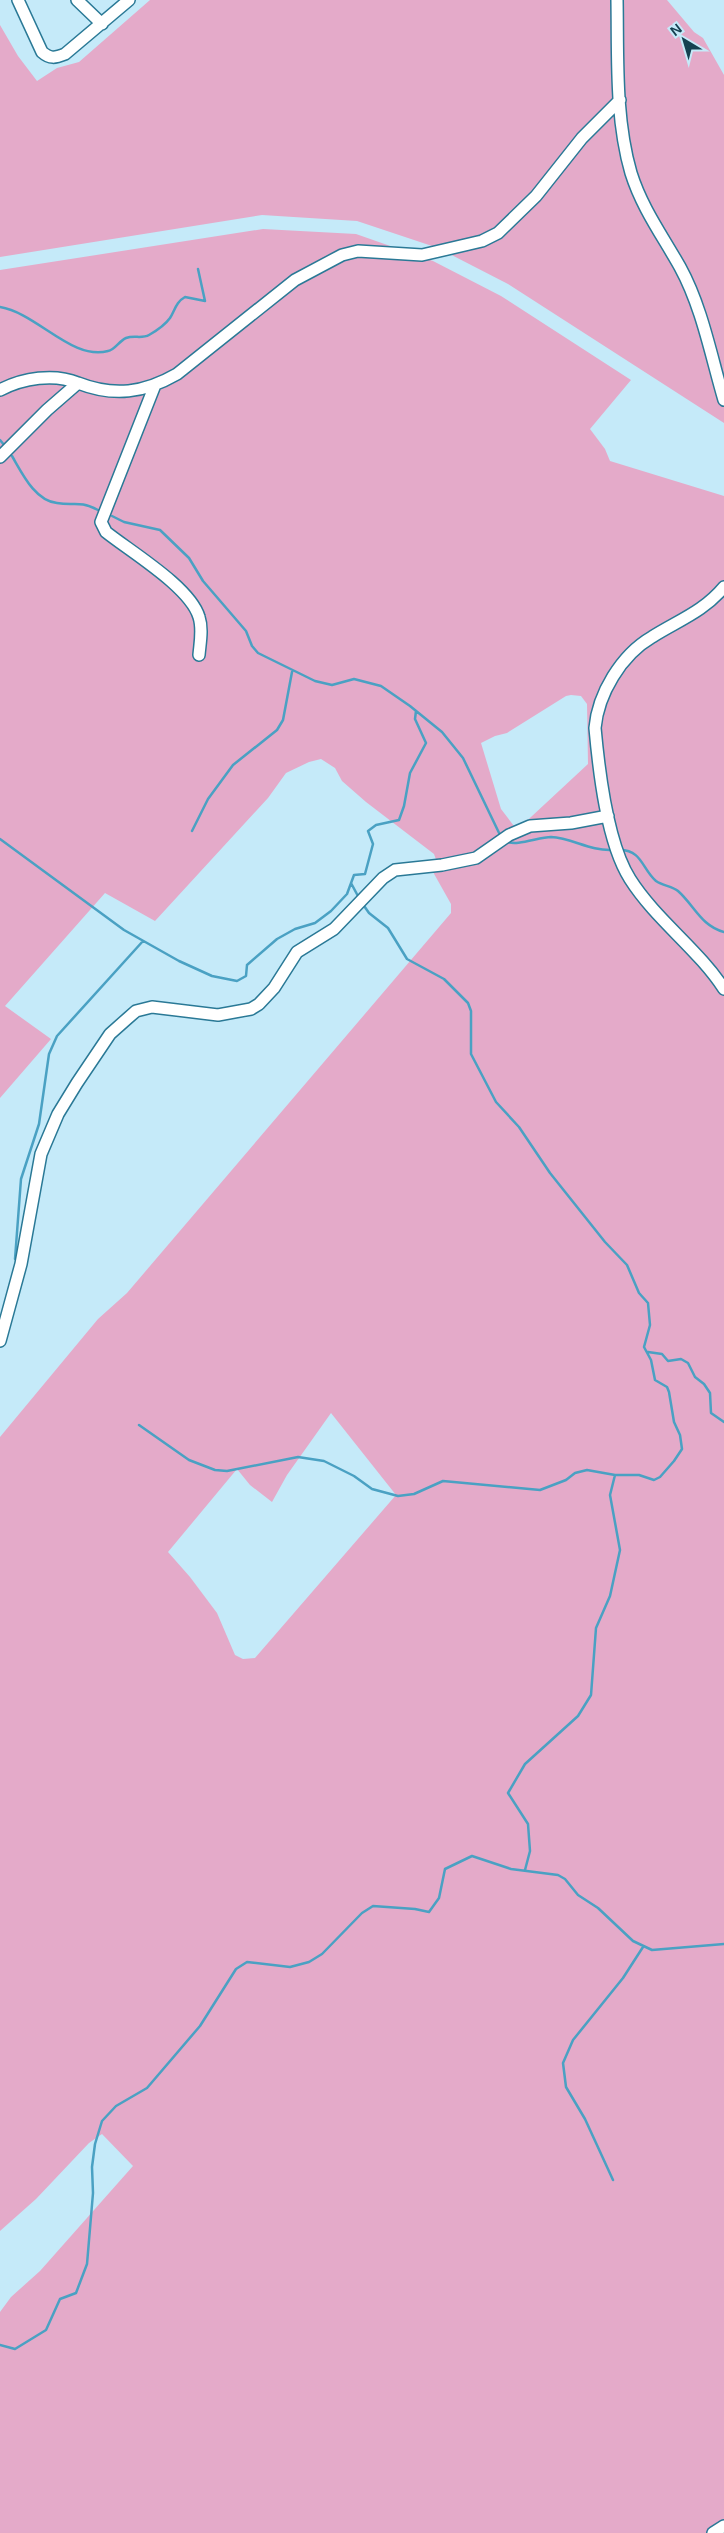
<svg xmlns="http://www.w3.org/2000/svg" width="724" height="2533" font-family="Helvetica,sans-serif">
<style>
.green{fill:#e4aac9;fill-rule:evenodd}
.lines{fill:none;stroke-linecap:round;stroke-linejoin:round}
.stream{stroke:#4aa1c3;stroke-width:2.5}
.minor-casing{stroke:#2a7996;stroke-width:14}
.minor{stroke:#fff;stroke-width:11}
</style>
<rect width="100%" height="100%" fill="#c5eaf9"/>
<path class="green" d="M 150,0 L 667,0 L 694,32 L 703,38 L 724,75 L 724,423 L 508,284 L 438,248 L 357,221 L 262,215 L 0,257 L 0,25 L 18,56 L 37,81 L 57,68 L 79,62 Z
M 263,229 L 356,234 L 433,261 L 501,296 L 631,380 L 590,429 L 605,449 L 610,461 L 724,496 L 724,2533 L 0,2533 L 0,2312 L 11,2297 L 40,2271 L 133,2166 L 102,2134 L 89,2143 L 36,2199 L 0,2231 L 0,1437 L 98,1319 L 127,1293 L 451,913 L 451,904 L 433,872 L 438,865 L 434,854 L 366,802 L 342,781 L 335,768 L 321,759 L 309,762 L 286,773 L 268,798 L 155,921 L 105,893 L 5,1006 L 51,1039 L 0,1098 L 0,270 ZM 571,695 L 581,696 L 587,704 L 588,764 L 517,830 L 501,809 L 481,743 L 495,736 L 507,733 L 566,696 ZM 331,1413 L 396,1495 L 255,1658 L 243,1659 L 235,1655 L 217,1613 L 190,1577 L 168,1552 L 237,1469 L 250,1485 L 272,1502 L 287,1475 Z"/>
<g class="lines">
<path class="stream" d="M 0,307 C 37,313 72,361 108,351 C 115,350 119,341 126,338 C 134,335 142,339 149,335 C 156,331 165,325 170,318 C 175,310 176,302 185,297 L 205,301 L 198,269
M 0,440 L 5,446
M 12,456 C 22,473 35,501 57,503 C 76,506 78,500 98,510
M 112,516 L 124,522 L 160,530 L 189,558 L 203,581 L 246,631 L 252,646 L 258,653 L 315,681 L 332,685 L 354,679 L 381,686 L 410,706 L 442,732 L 463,758 L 501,837
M 192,831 L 208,799 L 233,765 L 277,730 L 283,720 L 292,672
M 0,839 L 124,930 L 179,961 L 212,976 L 237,981 L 246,976 L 247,965 L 277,939 L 295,929 L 315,923 L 331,911 L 347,894 L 354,875 L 365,874 L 373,844 L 368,831 L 376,825 L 399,820 L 404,806 L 410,773 L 426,743 L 415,719 L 416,711
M 505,841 C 517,847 538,837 551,837 C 572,838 590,851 612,850
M 620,850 C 642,850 642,869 656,881 C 663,886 672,886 678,891 C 694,905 701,926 724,932
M 351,883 L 359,898
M 15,1259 L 21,1179 L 39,1124 L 49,1054 L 57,1036 L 143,941
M 648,1352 L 662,1354 L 668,1361 L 681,1359 L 688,1363 L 695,1377 L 704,1384 L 710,1393 L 711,1413 L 724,1422
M 139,1425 L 189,1460 L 215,1470 L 227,1471 L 298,1457 L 324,1461 L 354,1476 L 372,1489 L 398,1496 L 414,1494 L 443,1481 L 540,1490 L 566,1480 L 575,1473 L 587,1470 L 615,1475 L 639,1475 L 654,1480 L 660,1477 L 674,1461 L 682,1449 L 680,1435 L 674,1422 L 669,1392 L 667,1387 L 655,1380 L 651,1360 L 644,1347 L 650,1325 L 648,1303 L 639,1293 L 627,1265 L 605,1242 L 550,1173 L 519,1127 L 496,1102 L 471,1054 L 471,1011 L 468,1003 L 444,979 L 407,959 L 388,928 L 369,913 L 362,903
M 525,1870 L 530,1851 L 528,1824 L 508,1793 L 525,1764 L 578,1716 L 591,1695 L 596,1628 L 610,1596 L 620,1550 L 610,1495 L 615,1475
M 613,2180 L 585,2119 L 566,2087 L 563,2063 L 573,2040 L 623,1978 L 643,1947
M 0,2345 L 15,2349 L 46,2330 L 60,2299 L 76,2293 L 87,2264 L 93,2193 L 92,2167 L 95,2144 L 102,2121 L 116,2106 L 147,2088 L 200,2026 L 236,1969 L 247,1962 L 290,1967 L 309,1962 L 322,1954 L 362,1913 L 373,1906 L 415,1909 L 429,1912 L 439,1898 L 445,1869 L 472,1856 L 511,1869 L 558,1875 L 565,1879 L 578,1895 L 598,1908 L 633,1941 L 652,1950 L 724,1944"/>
<defs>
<path id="minor" d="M 18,0 L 42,52 C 50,59 55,58 65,54 L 129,0
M 77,0 L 102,24
M 617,0 C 618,57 615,118 631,173 C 642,208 662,235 680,267 C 702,307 711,356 724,400
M 155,385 L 101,522 L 106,532 C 131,552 190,587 199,617 C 203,629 200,643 199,655
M 0,390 C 23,378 54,373 78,383
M 0,457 L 47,410 L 78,383 C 114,397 144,393 177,374 L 295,280 L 342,255 L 358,251 L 422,255 L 482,241 L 498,233 L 536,196 L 582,138 L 620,100
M 724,587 C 703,612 679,620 652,637 C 621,655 598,694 595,728 C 599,772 607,843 630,879 C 656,920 698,949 724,989
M 0,1341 L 21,1264 L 41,1154 L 58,1114 L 77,1083 L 110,1034 L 128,1018 L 136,1011 L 152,1007 L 218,1015 L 251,1009 L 259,1004 L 274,988 L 297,952 L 334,929 L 383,878 L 395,870 L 442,865 L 476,858 L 509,835 L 530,826 L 571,823 L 608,816
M 713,2533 L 724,2526"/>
</defs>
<use href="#minor" class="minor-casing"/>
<use href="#minor" class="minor"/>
</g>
<g transform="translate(684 40) rotate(322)" stroke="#c5eaf9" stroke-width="4" paint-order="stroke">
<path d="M0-4L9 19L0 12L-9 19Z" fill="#154151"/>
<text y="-8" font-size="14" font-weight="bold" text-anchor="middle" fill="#154151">N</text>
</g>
</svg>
